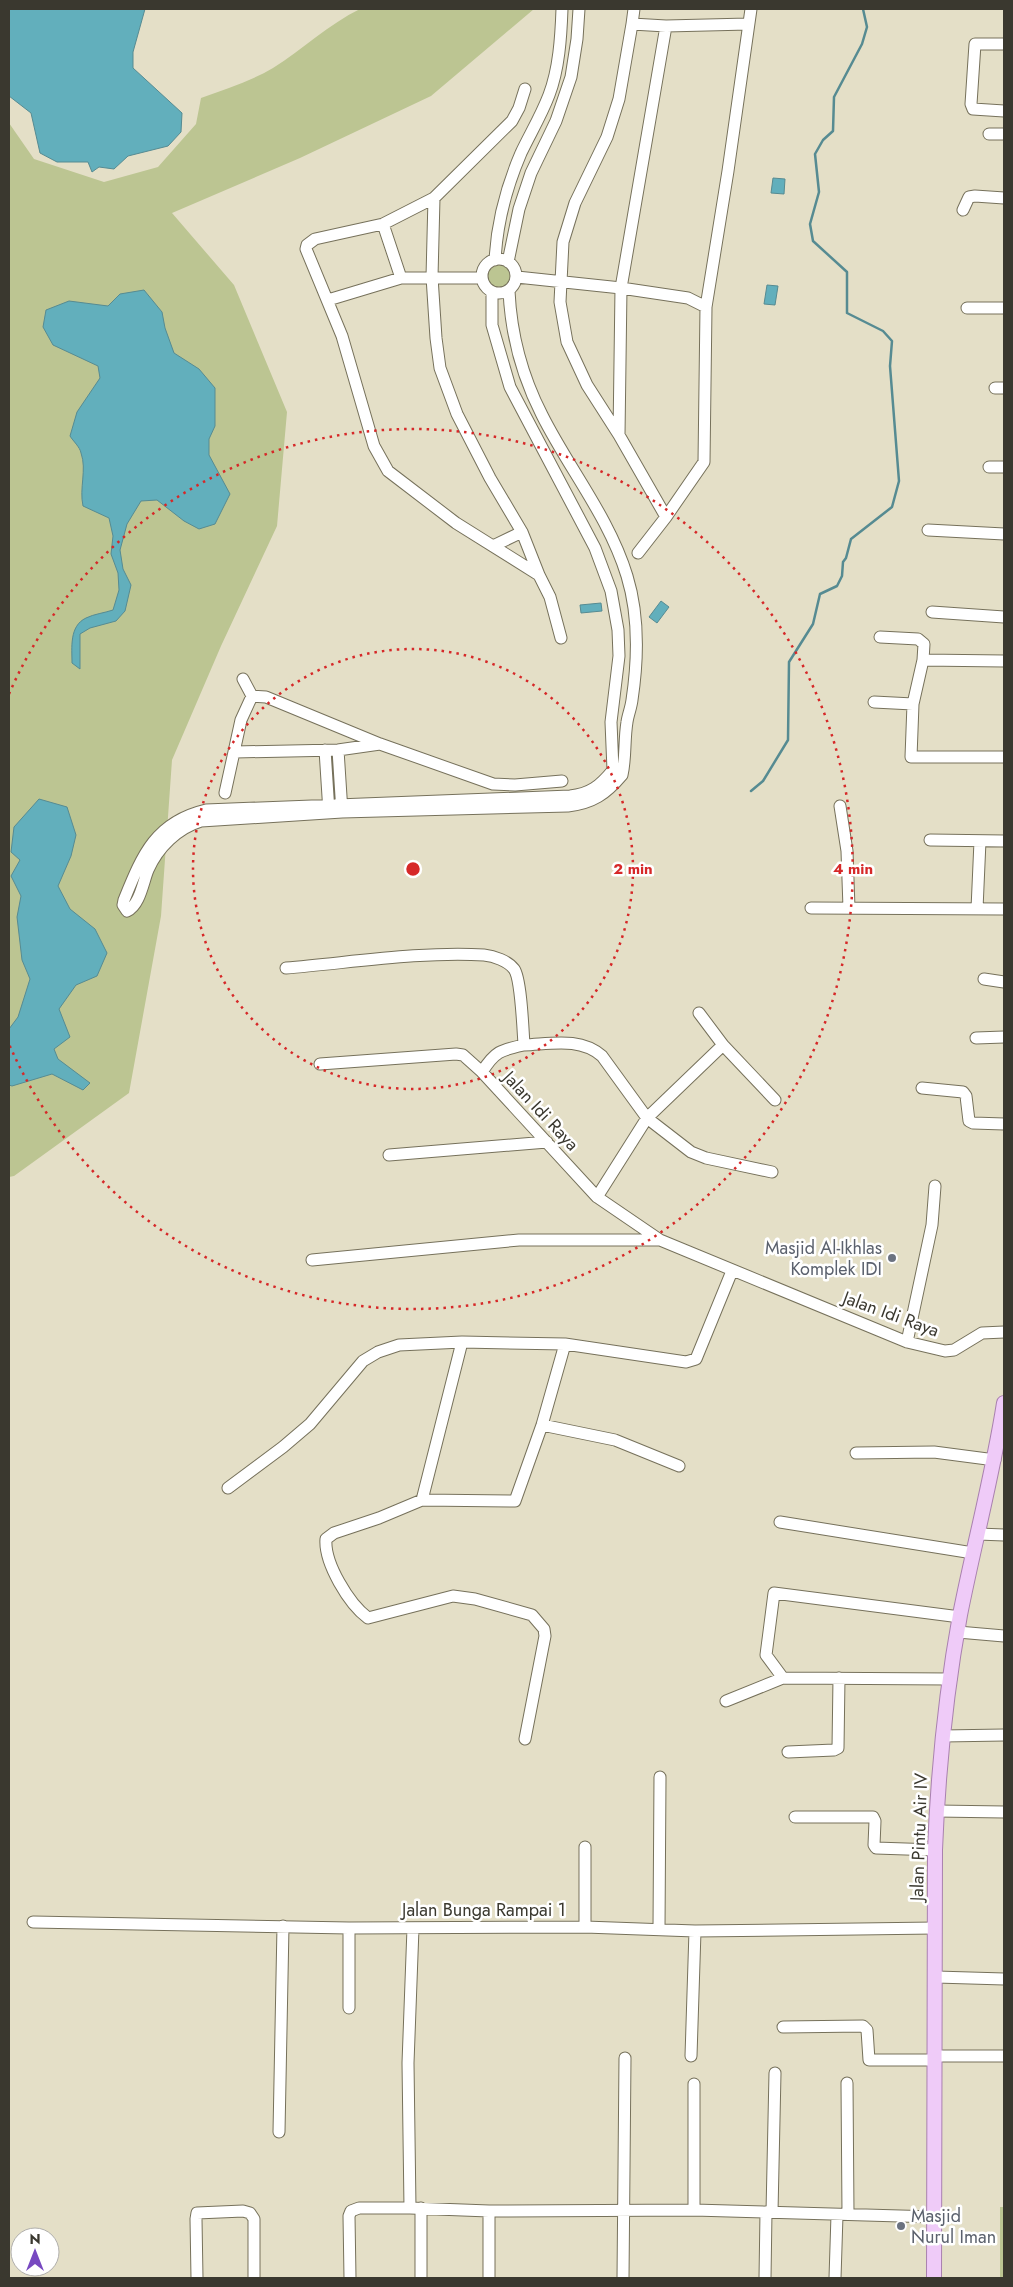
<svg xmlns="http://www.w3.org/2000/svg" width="1013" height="2287" font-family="Jost,sans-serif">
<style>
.green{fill:#bcc592}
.water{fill:#62afbc;stroke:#568b92}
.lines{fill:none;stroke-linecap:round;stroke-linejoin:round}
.stream{stroke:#568b92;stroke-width:2.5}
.minor-casing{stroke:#76715b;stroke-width:13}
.major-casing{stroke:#a981af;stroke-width:16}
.minor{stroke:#fff;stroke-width:11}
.major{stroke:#efcbf8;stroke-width:14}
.ring{fill:none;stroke:#d62828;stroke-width:2.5;stroke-dasharray:2.5 5}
.worship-dot{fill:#6b7280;stroke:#fff;stroke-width:2}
.labels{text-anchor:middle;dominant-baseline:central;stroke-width:5;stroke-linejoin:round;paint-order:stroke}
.street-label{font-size:18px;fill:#3a382f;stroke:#fff}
.worship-label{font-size:18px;fill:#5b616d;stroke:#fff;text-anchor:end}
.centre{fill:#d62828;stroke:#fff;stroke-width:2.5}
.ring-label{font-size:15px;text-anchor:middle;font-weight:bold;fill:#d62828;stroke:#fff;stroke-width:5;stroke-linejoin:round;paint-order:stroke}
</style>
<rect width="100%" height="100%" fill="#e4dfc7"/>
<path class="green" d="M 360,9 L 534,9 L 431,96 L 300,158 L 172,213 L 234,285 L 287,412 L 277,526 L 221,646 L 172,760 L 161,916 L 129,1093 L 14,1176 L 9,1177 L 9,123 L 34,159 L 104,182 L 158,167 L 196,124 L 201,98 C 226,89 251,81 273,68 C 303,49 329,24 360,9 Z
M487 277a12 12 0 1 1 24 0a12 12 0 1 1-24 0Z
M 1000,2207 L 1004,2207 L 1004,2278 L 1000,2278 Z"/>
<path class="water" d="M 9,9 L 145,9 L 133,52 L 133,68 L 182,113 L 181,132 L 168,146 L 128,156 L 114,169 L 99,167 L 92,172 L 88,162 L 57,162 L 40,153 L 31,113 L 9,96 Z
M 773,178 L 785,179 L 784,194 L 771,193 Z
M 767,285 L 778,286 L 775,305 L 764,304 Z
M 144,290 L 162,312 L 165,328 L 174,353 L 199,369 L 215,388 L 215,426 L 209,439 L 209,455 L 230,494 L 215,524 L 199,529 L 184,521 L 157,500 L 141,501 L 127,524 L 120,550 L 123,569 L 131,585 L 125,611 L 116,621 L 90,628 L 80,634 L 80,669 L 72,663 C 72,648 69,626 86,618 C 94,614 104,613 113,610 L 119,590 L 118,573 L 111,554 L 113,536 L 109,518 L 83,506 C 79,488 87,470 81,453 C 80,447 73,441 70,436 L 77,412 L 100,378 L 98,366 L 53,345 L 43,327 L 46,310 L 69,301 L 108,306 L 120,294 Z
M 661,601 L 669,607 L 657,623 L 649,617 Z
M 601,603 L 602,611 L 581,613 L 580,605 Z
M 39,799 L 67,807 L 76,835 L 71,856 L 58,886 L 70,909 L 95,929 L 107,953 L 97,976 L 76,985 L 59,1009 L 70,1037 L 54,1049 L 58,1059 L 90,1083 L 83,1090 L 52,1074 L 12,1086 L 9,1085 L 9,1029 L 18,1017 L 30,979 L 22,960 L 17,917 L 21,896 L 11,876 L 20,860 L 11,852 L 14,827 Z"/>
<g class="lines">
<path class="stream" d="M 751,791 L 763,781 L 788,740 L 789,662 L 813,624 L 820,594 L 837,586 L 842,576 L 843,562 L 846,558 L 851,539 L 892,507 L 899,481 L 890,366 L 892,341 L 883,331 L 847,313 L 847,272 L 813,241 L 810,224 L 819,192 L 815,154 L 823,140 L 833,131 L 834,97 L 862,44 L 867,27 L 863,9"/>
<defs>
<path id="minor" d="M 632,24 L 634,9
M 1004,44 L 975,44 L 971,104 L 973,109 L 1004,111
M 525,89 L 519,108 L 512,121 L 434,198 L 383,224 L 315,239 L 307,245 L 306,249 L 342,336 L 374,446 L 388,471 L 456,523 L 539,575 L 550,597 L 561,638
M 989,134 L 1004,134
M 434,198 L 432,277 L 436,338 L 440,368 L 457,414 L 490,478 L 522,532 L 539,575
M 963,210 L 969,197 L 975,196 L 1004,198
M 383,224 L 401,278
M482 276a17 17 0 1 1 34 0a17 17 0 1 1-34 0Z
M 495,260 C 497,222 506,188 521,153 C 530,134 541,116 549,95 C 559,69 561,37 562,9
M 508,262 L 519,209 L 531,173 L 556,121 L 571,77 L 577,39 L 579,9
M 517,277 L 621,288 L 688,298 L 706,307
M 492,292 L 492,325 L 510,387 L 595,548 L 611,591 L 618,630 L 619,656 L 611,722 L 613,770 C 600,786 590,794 570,796 L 206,810 C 155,822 142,856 124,900 L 123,905 L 127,911 C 140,905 143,882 148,870 C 158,847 178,828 201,821 L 342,812 L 568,806 C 593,803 606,794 622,775 C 626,758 624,740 627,722 C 628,715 631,708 632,700 C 638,660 639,615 627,576 C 609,517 569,469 542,415 C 522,376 511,334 509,291
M 328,300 L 401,278 L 482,278
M 967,308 L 1004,308
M 995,388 L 1004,388
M 619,435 L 621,288 L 666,26
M 989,467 L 1004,467
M 666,517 L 619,435 L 587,385 L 567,342 L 560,302 L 563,242 L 575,203 L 607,137 L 619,99 L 632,24 L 666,26 L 748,24
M 928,530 L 1004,534
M 493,546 L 522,532
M 638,553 L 666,517 L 704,462 L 706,307 L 728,171 L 751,9
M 932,612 L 1004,617
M 880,637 L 918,639 L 924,644 L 923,660 L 913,704 L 911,757 L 1004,757
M 923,660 L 1004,661
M 243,679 L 252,696
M 874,702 L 913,704
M 325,750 L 329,812
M 338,750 L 342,812
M 235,752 L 338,750 L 380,744
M 225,793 L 241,720 L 252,696 L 266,697 L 380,744 L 493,784 L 515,785 L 562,781
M 840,806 L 847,851 L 849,908
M 930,840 L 1004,841
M 811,908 L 1004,909
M 977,909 L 980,841
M 286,968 C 348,963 422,951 484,955 C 494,956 508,961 514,969 C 521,978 523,1030 524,1045 C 501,1050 495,1051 482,1072
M 984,979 L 1004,982
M 699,1013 L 723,1045 L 775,1100
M 976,1038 L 1004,1037
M 524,1045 C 551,1044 580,1037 602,1056 L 647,1118 L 691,1152 L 706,1158 L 772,1172
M 320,1064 L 456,1054 L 463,1055 L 482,1072 L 597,1197 L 660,1240 L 907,1342 L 945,1351 L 954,1350 L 982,1333 L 1004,1332
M 922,1088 L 963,1092 L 966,1096 L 969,1121 L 973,1123 L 1004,1124
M 389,1155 L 547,1142
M 597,1197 L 647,1118 L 723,1045
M 312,1260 L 519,1240 L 660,1240
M 907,1342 L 932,1225 L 935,1186
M 542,1425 L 615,1440 L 679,1466
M 856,1453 L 934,1452 L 995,1460
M 228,1488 L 283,1447 L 310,1424 L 363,1361 L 378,1352 L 399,1345 L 462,1342 L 565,1344 L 686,1362 L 696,1359 L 732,1271
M 422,1500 L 462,1342
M 780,1522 L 973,1553
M 978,1534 L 1004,1535
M 958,1632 L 1004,1636
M 783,1678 L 766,1655 L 774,1593 L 960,1617
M 726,1701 L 783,1678 L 951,1679
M 943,1736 L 1004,1735
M 525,1739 L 545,1636 L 544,1629 L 532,1615 L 475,1599 L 453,1596 L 368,1618 C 349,1604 324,1563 326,1539 L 334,1533 L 379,1518 L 422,1500 L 515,1501 L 542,1425 L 565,1344
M 788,1752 L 834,1750 L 838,1748 L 839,1678
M 937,1811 L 1004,1812
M 795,1817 L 873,1817 L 875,1821 L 874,1845 L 876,1848 L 935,1850
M 585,1847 L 585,1927
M 33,1922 L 349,1928 L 585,1927 L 695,1931 L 935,1928
M 349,1928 L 349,2008
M 413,1928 L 408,2063 L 410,2208 L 489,2211 L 694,2210 L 935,2217
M 659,1929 L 660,1777
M 936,1977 L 1004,1979
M 783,2027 L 863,2026 L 867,2030 L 869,2060 L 935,2060
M 691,2056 L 695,1931
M 935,2056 L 1004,2056
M 847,2083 L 848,2214
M 279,2132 L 283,1926
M 421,2208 L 421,2278
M 694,2210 L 694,2084
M 489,2211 L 489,2278
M 772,2212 L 775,2073
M 197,2278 L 196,2219 L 197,2213 L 243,2211 L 250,2213 L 254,2219 L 254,2278
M 350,2278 L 349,2216 L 351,2211 L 359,2208 L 410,2208
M 623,2278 L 625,2058
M 765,2278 L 766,2212
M 835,2278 L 837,2215"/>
<path id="major" d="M 934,2278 L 935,1850 C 938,1772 946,1692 960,1615 C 974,1544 993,1474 1004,1403"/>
</defs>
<use href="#minor" class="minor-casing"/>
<use href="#major" class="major-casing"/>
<use href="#minor" class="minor"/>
<use href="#major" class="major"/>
</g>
<g class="ring">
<circle cx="413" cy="869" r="220"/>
<path d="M9 694A440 440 0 1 1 9 1044"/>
</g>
<g class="worship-dot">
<circle cx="892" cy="1258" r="5"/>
<circle cx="901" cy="2226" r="5"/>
</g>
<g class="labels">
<g class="street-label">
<text transform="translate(541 1111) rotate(47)">Jalan Idi Raya</text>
<text transform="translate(891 1314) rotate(20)">Jalan Idi Raya</text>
<text transform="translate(919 1837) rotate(-88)">Jalan Pintu Air IV</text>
<text x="484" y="1910">Jalan Bunga Rampai 1</text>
</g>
<g class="worship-label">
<text x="882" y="1248">Masjid Al-Ikhlas<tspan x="882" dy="21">Komplek IDI</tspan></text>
<text x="911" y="2216" text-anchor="start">Masjid<tspan x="911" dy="21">Nurul Iman</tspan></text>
</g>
</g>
<circle cx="413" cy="869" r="8" class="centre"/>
<g class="ring-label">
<text x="633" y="874">2 min</text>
<text x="853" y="874">4 min</text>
</g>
<rect width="1013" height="2287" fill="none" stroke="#3a382f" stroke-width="20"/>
<g transform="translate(35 2252)"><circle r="24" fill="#ffffff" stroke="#b0afac"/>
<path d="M0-4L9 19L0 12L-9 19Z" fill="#7849c1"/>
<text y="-8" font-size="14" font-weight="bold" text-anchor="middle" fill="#3a382f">N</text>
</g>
</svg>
